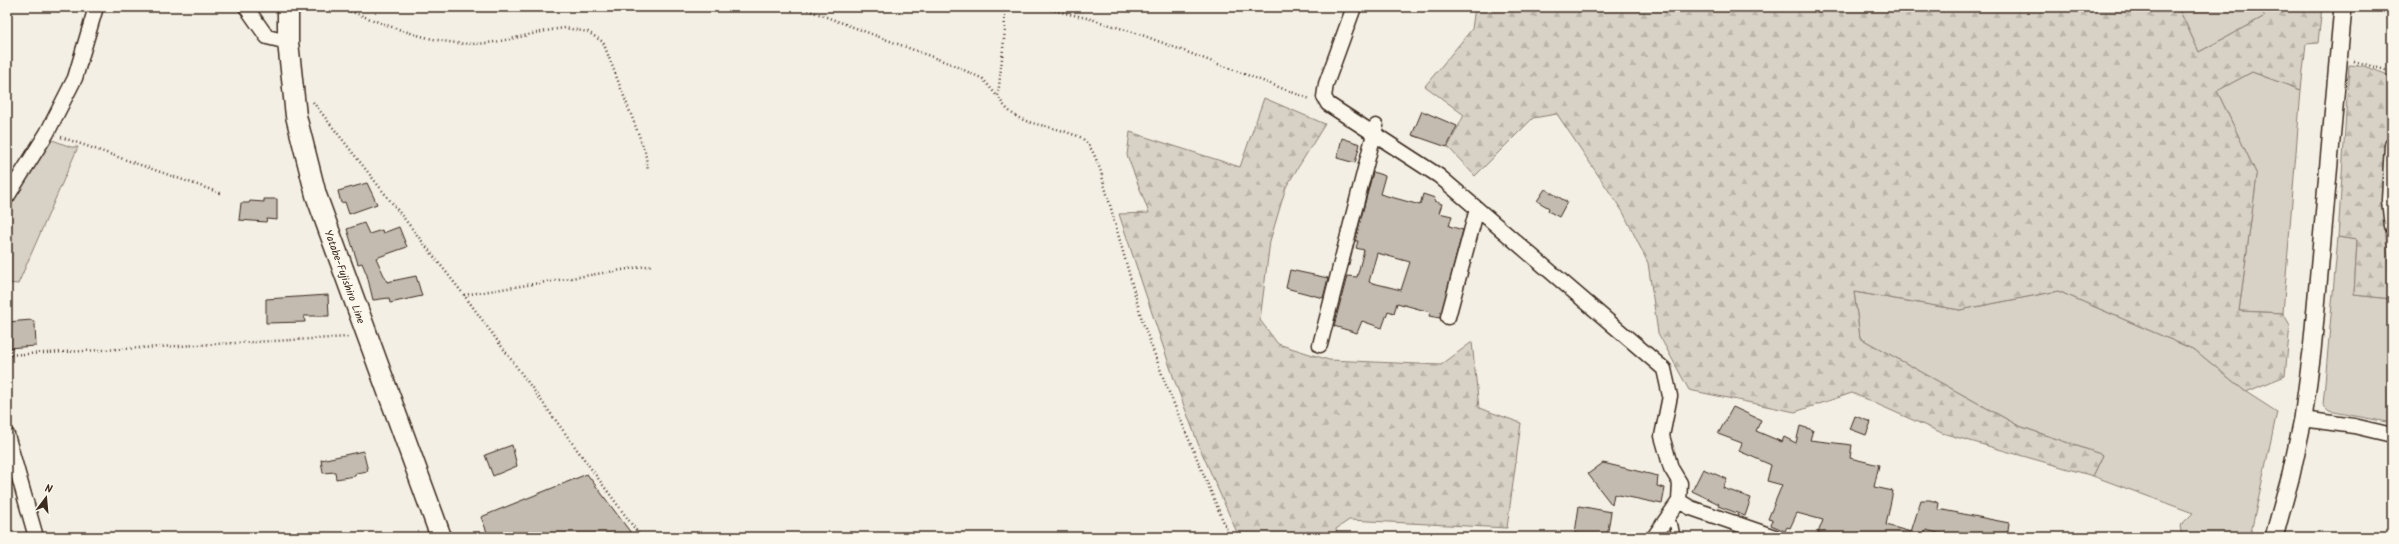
<svg xmlns="http://www.w3.org/2000/svg" width="2399" height="544" font-family="Kalam,sans-serif">
<style>
.green{fill:#d8d1c6;stroke:#8a7e72}
.forest{fill:url(#forest-firs);stroke:#8a7e72}
.building{fill:#c3bbb0;stroke:#3b2a1e;fill-rule:evenodd}
.lines{fill:none;stroke-linecap:round;stroke-linejoin:round}
.service-casing{stroke:#3b2a1e;stroke-width:10}
.minor-casing{stroke:#3b2a1e;stroke-width:17}
.tertiary-casing{stroke:#3b2a1e;stroke-width:20}
.secondary-casing{stroke:#3b2a1e;stroke-width:23}
.path{stroke:#3b2a1e;stroke-width:2.5;stroke-dasharray:1 3;stroke-linecap:butt}
.service{stroke:#fbf7ec;stroke-width:7}
.minor{stroke:#fbf7ec;stroke-width:14}
.tertiary{stroke:#fbf7ec;stroke-width:17}
.secondary{stroke:#fbf7ec;stroke-width:20}
.labels{text-anchor:middle;dominant-baseline:central;stroke-width:4;stroke-linejoin:round;paint-order:stroke}
.street-label{font-size:11px;fill:#3b2a1e;stroke:#fbf7ec}
</style>
<defs>
<pattern id="forest-firs" width="22" height="20" patternUnits="userSpaceOnUse"><rect width="22" height="20" fill="#d8d1c6"/><path d="M5 1l3.5 6h-7zM16 11l3.5 6h-7z" fill="#bab4aa"/></pattern>
</defs>
<rect width="100%" height="100%" fill="#f3efe4"/>
<filter id="ink" filterUnits="userSpaceOnUse"><feTurbulence type="fractalNoise" baseFrequency=".025" numOctaves="2"/><feDisplacementMap in="SourceGraphic" scale="8" xChannelSelector="R" yChannelSelector="G"/><feConvolveMatrix kernelMatrix="1 2 1 2 8 2 1 2 1" color-interpolation-filters="sRGB"/></filter>
<g filter="url(#ink)">
<path class="green" d="M 2178,7 L 2257,7 L 2265,16 L 2199,52 Z
M 2252,72 L 2301,90 L 2283,313 L 2239,311 L 2257,175 L 2217,91 Z
M 50,139 L 71,147 L 78,147 L 18,284 L 7,283 L 7,205 L 47,141 Z
M 2338,237 L 2357,240 L 2354,295 L 2392,299 L 2392,423 L 2329,411 L 2323,405 Z
M 2058,291 L 2195,350 L 2246,392 L 2277,412 L 2250,537 L 2182,537 L 2180,526 L 2193,513 L 2093,476 L 2103,455 L 2019,426 L 1860,338 L 1854,292 L 1960,310 Z"/>
<path class="forest" d="M 1475,7 L 2178,7 L 2199,52 L 2265,16 L 2257,7 L 2322,7 L 2318,43 L 2306,44 L 2301,90 L 2252,72 L 2217,91 L 2257,175 L 2239,311 L 2283,313 L 2290,325 L 2285,376 L 2246,392 L 2195,350 L 2058,291 L 1960,310 L 1854,292 L 1860,338 L 2019,426 L 2103,455 L 2093,476 L 1942,433 L 1852,393 L 1795,412 L 1689,390 L 1658,333 L 1648,263 L 1623,212 L 1557,114 L 1533,118 L 1475,176 L 1448,147 L 1464,115 L 1425,86 L 1472,29 Z
M 2349,65 L 2364,66 L 2392,77 L 2392,122 L 2383,162 L 2382,196 L 2392,299 L 2354,295 L 2357,240 L 2338,237 Z
M 1264,98 L 1325,124 L 1286,187 L 1270,241 L 1260,320 L 1278,344 L 1329,360 L 1441,365 L 1472,342 L 1479,408 L 1521,423 L 1507,528 L 1349,520 L 1336,529 L 1337,537 L 1239,537 L 1199,446 L 1174,379 L 1119,214 L 1149,213 L 1127,155 L 1130,132 L 1240,167 Z"/>
<path class="building" d="M 1422,111 L 1457,126 L 1447,147 L 1412,135 Z
M 1342,138 L 1360,144 L 1355,163 L 1337,158 Z
M 1373,172 L 1385,176 L 1380,194 L 1420,205 L 1423,194 L 1435,198 L 1434,201 L 1442,204 L 1439,213 L 1452,216 L 1449,226 L 1463,230 L 1440,318 L 1429,316 L 1430,312 L 1397,303 L 1394,313 L 1388,311 L 1382,328 L 1362,321 L 1357,333 L 1334,326 L 1347,276 L 1357,277 L 1364,250 L 1356,248 L 1358,241 L 1355,241 ZM 1377,253 L 1410,262 L 1401,290 L 1369,282 Z
M 367,183 L 377,204 L 349,214 L 345,202 L 341,203 L 338,191 Z
M 1545,189 L 1567,202 L 1559,217 L 1548,211 L 1549,208 L 1537,201 Z
M 264,199 L 277,199 L 277,220 L 267,219 L 266,222 L 239,220 L 241,203 L 249,203 L 250,201 L 264,202 Z
M 364,223 L 369,234 L 382,230 L 383,233 L 399,227 L 407,247 L 376,258 L 387,282 L 416,276 L 422,296 L 390,303 L 389,298 L 373,300 L 367,275 L 362,263 L 358,264 L 347,229 Z
M 1290,270 L 1328,278 L 1323,298 L 1286,288 Z
M 328,295 L 329,316 L 304,316 L 305,322 L 266,323 L 266,299 Z
M 32,320 L 35,324 L 36,346 L 7,348 L 7,322 Z
M 1733,407 L 1761,420 L 1756,431 L 1782,442 L 1784,437 L 1796,443 L 1800,426 L 1813,430 L 1810,440 L 1852,445 L 1850,458 L 1879,465 L 1874,487 L 1893,491 L 1886,525 L 1911,532 L 1921,500 L 1930,500 L 1939,503 L 1938,509 L 2009,523 L 2007,537 L 1953,537 L 1926,530 L 1924,537 L 1825,537 L 1818,533 L 1823,520 L 1797,513 L 1790,528 L 1787,527 L 1785,531 L 1771,525 L 1772,520 L 1768,519 L 1782,485 L 1767,481 L 1771,465 L 1739,451 L 1742,443 L 1718,434 Z
M 1855,416 L 1871,422 L 1866,435 L 1850,429 Z
M 512,445 L 517,466 L 493,476 L 485,455 Z
M 363,451 L 368,471 L 356,473 L 355,476 L 336,479 L 335,472 L 323,473 L 321,460 Z
M 1603,463 L 1658,476 L 1657,486 L 1665,488 L 1662,504 L 1614,494 L 1612,505 L 1588,474 Z
M 1703,469 L 1727,479 L 1723,488 L 1751,498 L 1745,516 L 1718,506 L 1719,504 L 1692,491 Z
M 587,474 L 634,537 L 489,537 L 481,517 Z
M 1579,506 L 1611,512 L 1607,537 L 1588,537 L 1575,533 Z"/>
<g class="lines">
<defs>
<path id="service" d="M 1667,518 L 1674,526 L 1676,537"/>
<path id="minor" d="M 246,7 L 267,37 L 288,42
M 1354,7 L 1326,84 L 1324,97 L 1328,104 L 1439,176 L 1664,369 L 1670,396 L 1662,436 L 1671,468 L 1680,483 L 1679,501 L 1654,537
M 2392,144 L 2389,200 L 2392,227
M 7,197 L 47,133 L 75,78 L 96,7
M 1448,317 L 1477,209
M 1320,345 L 1376,126
M 2303,419 L 2354,426 L 2392,435
M 7,435 L 36,537
M 1679,501 L 1691,508 L 1775,537"/>
<path id="tertiary" d="M 2274,537 L 2291,475 L 2303,419 L 2312,351 L 2343,7"/>
<path id="secondary" d="M 288,7 L 288,42 L 296,116 L 316,195 L 441,537"/>
</defs>
<use href="#service" class="service-casing"/>
<use href="#minor" class="minor-casing"/>
<use href="#tertiary" class="tertiary-casing"/>
<use href="#secondary" class="secondary-casing"/>
<path class="path" d="M 339,7 C 382,23 440,49 487,43 C 513,40 538,31 565,28 L 588,32 L 603,42 L 645,151 L 648,171
M 800,7 L 951,64 L 983,79 L 997,96
M 1004,7 L 1005,30 L 998,96 C 1014,127 1041,122 1069,133 C 1074,135 1080,136 1083,139 C 1092,147 1096,159 1100,169 L 1142,320 L 1166,385 L 1230,537
M 1039,7 L 1091,19 L 1142,35 L 1310,99
M 2354,61 L 2392,72
M 313,102 L 464,295 L 641,537
M 61,137 L 223,194
M 464,295 L 653,265
M 7,355 L 349,337"/>
<use href="#service" class="service"/>
<use href="#minor" class="minor"/>
<use href="#tertiary" class="tertiary"/>
<use href="#secondary" class="secondary"/>
</g>
</g>
<g class="labels">
<g class="street-label">
<text transform="translate(344 277) rotate(70)">Yatabe-Fujishiro Line</text>
</g>
</g>
<rect width="2399" height="544" fill="none" stroke="#fbf7ec" stroke-width="24"/>
<rect x="12" y="12" width="2375" height="520" fill="none" stroke="#3b2a1e" stroke-width="1.5" filter="url(#ink)"/>
<g transform="translate(46 498) rotate(16)" stroke="#fbf7ec" stroke-width="3" paint-order="stroke">
<path d="M0-3L7 15L0 10L-7 15Z" fill="#3b2a1e"/>
<text y="-6" font-size="11" font-weight="bold" text-anchor="middle" fill="#3b2a1e">N</text>
</g>
</svg>
